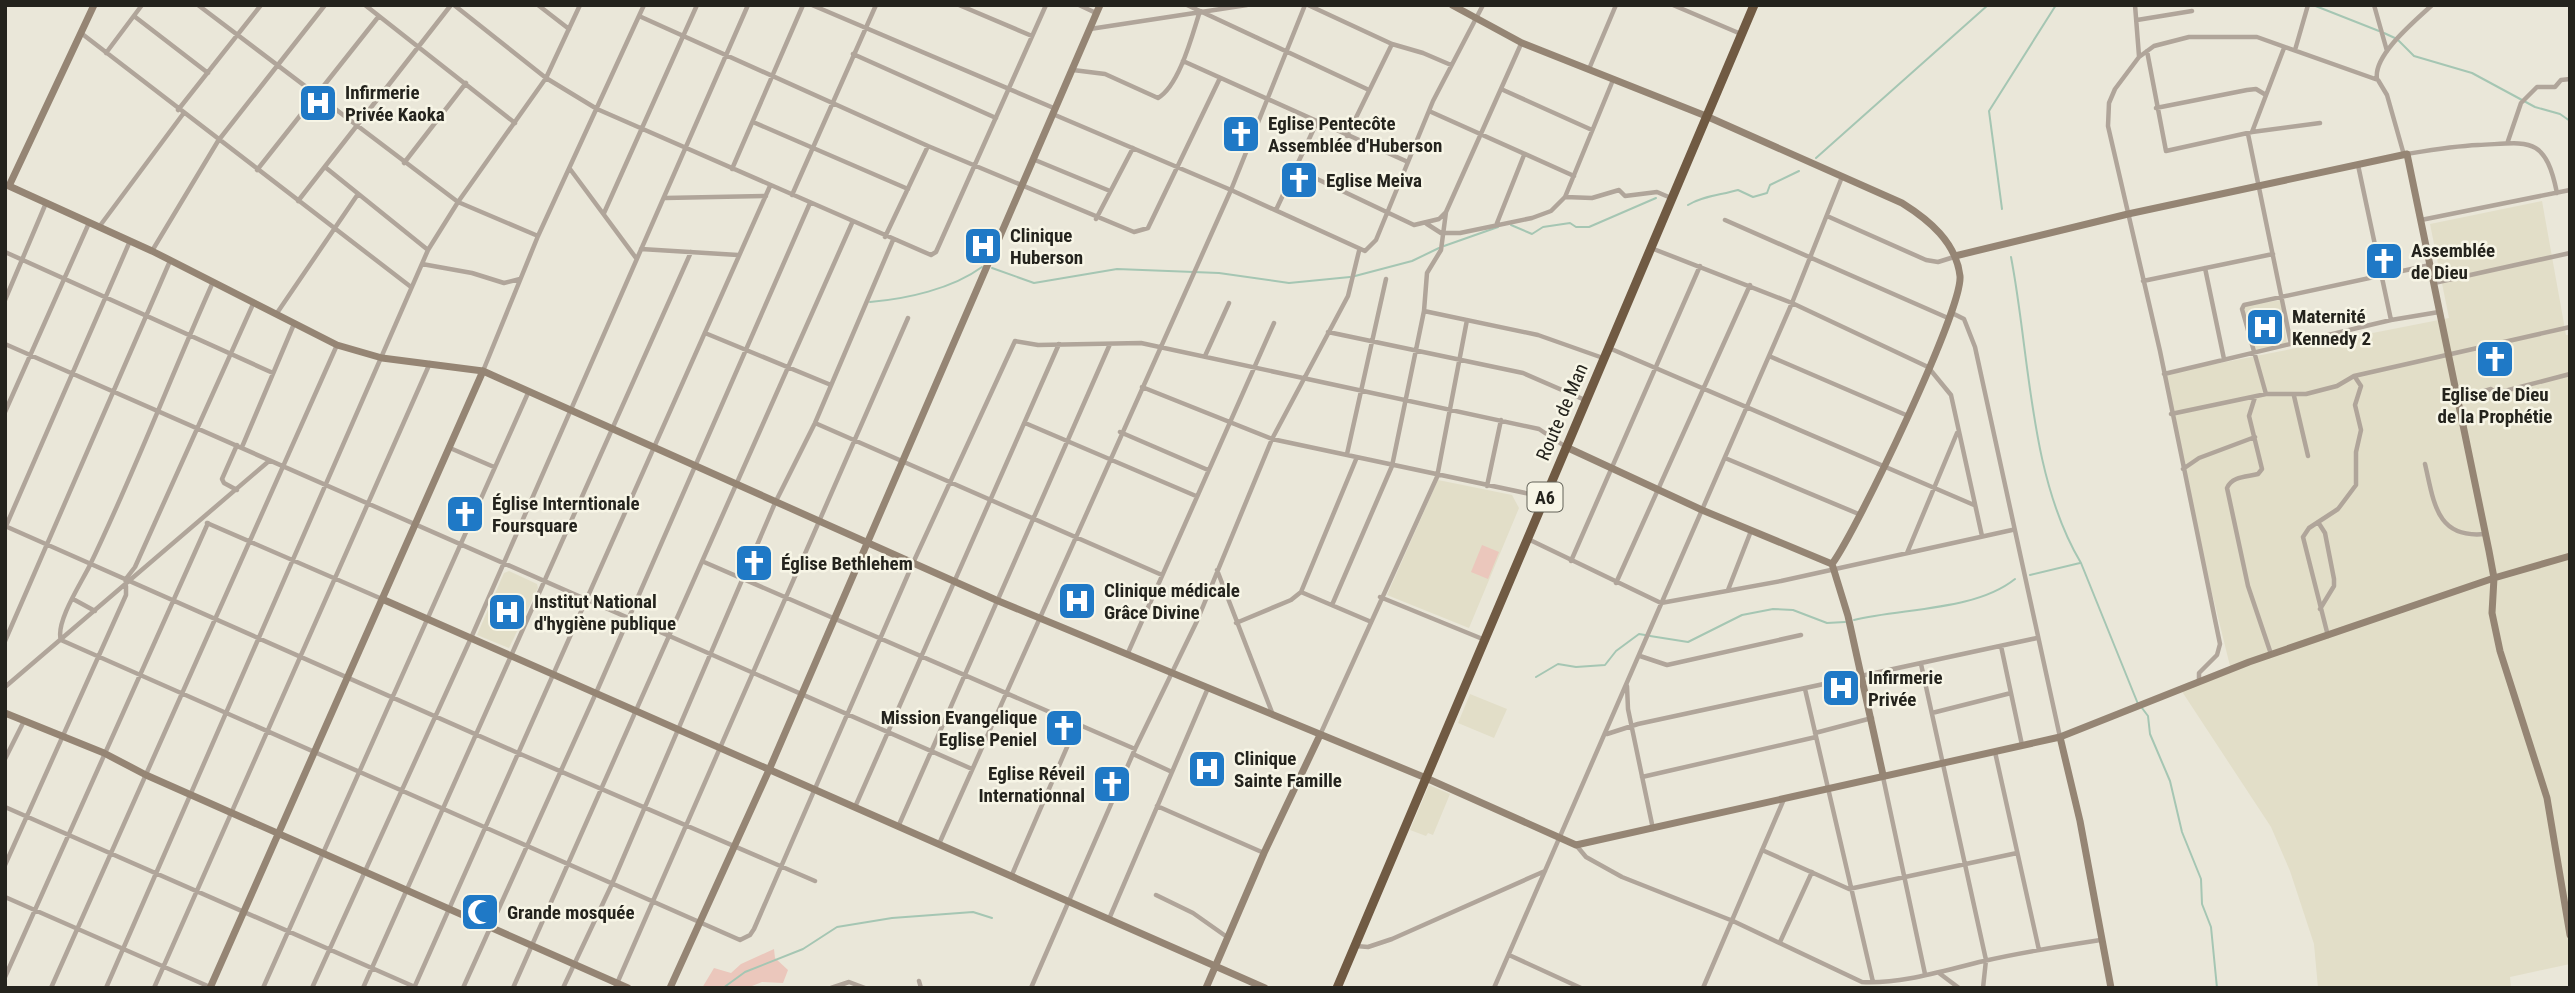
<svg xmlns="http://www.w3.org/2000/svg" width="2575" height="993" font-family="'Roboto Condensed',sans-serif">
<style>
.built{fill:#e2dec8}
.green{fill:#ebc7bc}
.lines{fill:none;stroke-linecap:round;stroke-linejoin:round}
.stream{stroke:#a5c6b3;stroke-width:2}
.street{stroke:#b0a59a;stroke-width:4.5}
.secondary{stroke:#958574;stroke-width:7}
.highway{stroke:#705a43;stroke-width:9}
.labels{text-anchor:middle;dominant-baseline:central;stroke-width:5;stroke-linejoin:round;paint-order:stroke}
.shield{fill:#f7f5e6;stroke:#636259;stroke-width:2}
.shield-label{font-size:18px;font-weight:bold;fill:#24231d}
.poi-label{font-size:19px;font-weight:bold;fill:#24231d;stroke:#f7f5e6;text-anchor:start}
.street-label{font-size:19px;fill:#24231d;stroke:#f7f5e6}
</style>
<rect width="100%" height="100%" fill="#eae7d9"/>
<path class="built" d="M 2542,201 L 2566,335 L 2570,335 L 2570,964 L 2510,977 L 2511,988 L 2318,988 L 2314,944 L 2290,871 L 2271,827 L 2181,690 L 2231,670 L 2196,528 L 2164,374 L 2449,318 L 2430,224 Z
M 2281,300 L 2287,344 L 2254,351 L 2242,306 Z
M 1438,480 L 1512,495 L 1519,508 L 1469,628 L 1387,595 Z
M 509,571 L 537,584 L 538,588 L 509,648 L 477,635 L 504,573 Z
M 1470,694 L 1507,709 L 1494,738 L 1458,723 Z
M 1429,785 L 1450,794 L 1433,835 L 1428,833 L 1426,836 L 1410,830 Z"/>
<path class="green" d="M 1482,545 L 1499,552 L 1488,579 L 1471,572 Z
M 774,949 L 775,958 L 788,970 L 783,983 L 762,982 L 747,988 L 702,988 L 714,968 L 731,973 L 741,964 Z"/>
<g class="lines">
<path class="stream" d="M 2313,5 L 2379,31
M 2384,33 L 2397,39 L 2414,56 L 2472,73 L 2535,107 L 2560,114 L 2570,121
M 1816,158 L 1988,5
M 1688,205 C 1702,196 1721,195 1738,190 L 1753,197 L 1767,193 L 1770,185 L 1799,171
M 2002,209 L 1989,111 L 2056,5
M 1511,225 L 1532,234 L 1543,227 L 1570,223 L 1576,227 L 1589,227 L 1656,198
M 1444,246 L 1498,227
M 2011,257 C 2030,355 2029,476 2081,563 L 2138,704
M 992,268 L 1034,283 L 1117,269 L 1219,273 L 1289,283 L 1350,277
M 1355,276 L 1412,261 L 1439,248
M 870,302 C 906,299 952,289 982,267
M 2030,575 L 2080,563
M 1854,620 C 1903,608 1975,611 2015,579
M 1650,636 L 1688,642 L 1742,615 L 1773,609 L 1793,610 L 1827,623 L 1845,622
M 1536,677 L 1558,664 L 1576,667 L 1605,665 L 1616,651 L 1639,634 L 1645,635
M 2142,708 L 2148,716 L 2150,734 L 2170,781 L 2182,832 L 2201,879 L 2202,904 L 2211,927 L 2217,988
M 723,988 L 745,972 L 803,949 L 837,927 L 892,918 L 973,912 L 992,918"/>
<path class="street" d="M 198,5 L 458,202 L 538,236
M 365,5 L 515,123
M 454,5 L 546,78 L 597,109 L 931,255 L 936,252 L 1046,5
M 538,5 L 569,29
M 812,5 L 1056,109
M 959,5 L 1032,36
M 1079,5 L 1096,13
M 1187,5 L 1369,90
M 1308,5 L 1392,44 L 1423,53 L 1451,65
M 1673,5 L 1741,34
M 2135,5 L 2139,56
M 2374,5 L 2387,51
M 134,16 L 208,73
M 639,16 L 928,146 L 1134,232 L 1148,228 L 1220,78
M 2137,20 L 2192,11
M 1090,29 L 1247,5
M 81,33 L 411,287
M 2295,50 L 2308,5
M 2147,51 L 2166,151 L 2252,132 L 2320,123
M 106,53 L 142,5
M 853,54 L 996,118
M 1183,61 L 1408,162
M 1589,69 L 1616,5
M 1073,70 L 1105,74 L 1158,98 C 1179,86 1192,36 1199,14
M 2377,79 C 2373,55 2415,21 2432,5
M 1501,89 L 1592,130
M 2156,108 L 2247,90 L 2256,89 L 2266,95
M 178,110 L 261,5
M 1429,111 L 1574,176
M 1055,115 L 1231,190 L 1365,251 L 1376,240 L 1433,101 L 1483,5
M 753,122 L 908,189
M 2252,132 L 2284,48
M 2248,134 L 2291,344
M 1347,136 L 1392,44
M 2508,141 L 2521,103 L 2537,87 L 2555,87 L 2561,80 L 2570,79
M 2407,154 C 2431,150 2454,146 2478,145 C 2528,143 2545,134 2557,193
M 1035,160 L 1110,191
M 404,163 L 466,83
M 2358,165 L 2391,320
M 325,167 L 428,250
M 570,169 L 636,258
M 732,169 L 803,5
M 1296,169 L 1414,225 L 1439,219 L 1446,212 L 1521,44
M 257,170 L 379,16
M 792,195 L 876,5
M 1565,197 L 1613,80
M 665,198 L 766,196
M 298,201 L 451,5
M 1276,210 L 1317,122
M 604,213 L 697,5
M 1827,216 L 1926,260 L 1938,262 L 1954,257
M 1096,219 L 1133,148
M 1725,220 L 1948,318
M 2421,220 L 2570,190
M 1497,223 L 1524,155
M 1427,224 L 1441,233 L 1460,233 L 1532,218 L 1551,211 L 1565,197 L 1592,198 L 1619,190 L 1625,196 L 1657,192 L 1671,198
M 99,227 L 183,114
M 885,237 L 928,146
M 1651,248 L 1792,303 L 1928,367 L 1951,395 L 1982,536
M 641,249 L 738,255
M 152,251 L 218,141 L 325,5
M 5,252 L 273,373
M 422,264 L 472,273 L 504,283 L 520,279
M 2205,268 L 2224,359
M 2143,281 L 2273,254
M 213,282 C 171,376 134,474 89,567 C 81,583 55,623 61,640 L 740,940 L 750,935 L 754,929 L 913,563 L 1015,341 L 1038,345 L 1141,343 L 1539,429 L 1566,447
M 2434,283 L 2570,253
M 5,300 L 46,203
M 1424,311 L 1538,335 L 1603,358
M 277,313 L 358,194
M 1952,313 L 1964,319 L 1975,347 L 2060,737
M 1328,332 L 1523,373 L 1585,400
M 705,333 L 831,385
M 5,344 L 972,769
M 1609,348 L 1974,505
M 1205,356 L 1229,303
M 1769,356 L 1906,415
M 483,371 L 538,236 L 644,5
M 2164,374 L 2391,320 L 2439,312
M 1142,387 L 1272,439 L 1544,497
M 2266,394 L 2242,309 L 2244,305 L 2430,265
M 2294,396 L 2308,456
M 2255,397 L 2249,416 L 2262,469 L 2258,474 C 2247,477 2232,476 2227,488 L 2248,586 L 2271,654
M 2458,399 L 2491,389 L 2497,393 L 2570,374
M 5,412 L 89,223
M 2171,414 L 2266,394 L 2306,394 L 2337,386 L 2354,376 L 2570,327
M 815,423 L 1162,575
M 1025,423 L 1196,496
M 1120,432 L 1208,470
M 242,447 L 294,324
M 450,448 L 494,467
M 1347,454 L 1386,279
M 1725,458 L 1861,515
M 2425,464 C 2434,502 2436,539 2485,534
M 2183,469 L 2199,458 L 2255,437
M 1487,486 L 1501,420
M 237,490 L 224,483 L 222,479 L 237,445
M 2318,522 L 2325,533 L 2334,579 L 2334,586 L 2320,609
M 207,523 L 382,599
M 5,526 L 518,753 L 815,881
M 6,526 L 130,241
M 1528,539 L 1661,603 L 1781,581 L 2012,530
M 1907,553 L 1957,433
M 1571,561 L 1700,266
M 704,562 L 1135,749
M 1217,570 L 1273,715
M 125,580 L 135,567 L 254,302
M 1616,583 L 1750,285
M 1728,590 L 1751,531
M 1301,592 L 1369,621
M 1380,597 L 1485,640
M 73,599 L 95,611
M 1332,605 L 1392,466 L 1424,311 L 1427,273 L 1441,250 L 1446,212
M 1236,623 L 1291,600 L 1301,592 L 1357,457
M 2328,636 L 2303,537 L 2309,528 L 2338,509 L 2356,485 L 2356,452 L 2361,430 L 2355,405 L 2361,386 L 2355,377
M 5,641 L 170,261
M 2001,646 L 2022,745
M 1127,655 L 1274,323
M 1640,656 L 1667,665 L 1801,635
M 1921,664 L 1986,960 L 1983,988
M 2199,681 L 2199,673 L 2217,655 L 2220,644 L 2160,351 L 2108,126 L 2109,103 L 2115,89 L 2139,57 L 2154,46 L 2189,37 L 2257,37 L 2378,80 L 2387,95 L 2404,155
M 1627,686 L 1628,709 L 1653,829
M 5,687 L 269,461
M 1805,689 L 1873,982
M 1932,713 L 2011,693
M 1815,733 L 1872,718
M 1607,734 L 1638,724 L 2037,638
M 1320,735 L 1437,477 L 1467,320
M 1995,752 L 2039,950
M 1133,754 L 1172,772
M 5,759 L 24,721
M 1642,777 L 1816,737
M 1883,777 L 1925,974
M 1157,806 L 1264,853
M 5,807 L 415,987
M 855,807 L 1059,344
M 898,827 L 1110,344
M 939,844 L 1231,190 L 1305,5
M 1576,845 L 1586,857 L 1622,877 L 1733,921 L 1862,982 C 1903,984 1945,970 1984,961 C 2022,952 2062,946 2101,940
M 1762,850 L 1849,889 L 2017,853
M 5,865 L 126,595 L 126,586
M 1011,877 L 1077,724
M 1156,895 L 1193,913 L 1227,937
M 5,897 L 210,987
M 1109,919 L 1208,688
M 1780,942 L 1812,872
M 1356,946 L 1368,947 L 1392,939 L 1545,871
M 1509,955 L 1581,988
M 1939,973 L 1959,988
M 5,977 L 208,523
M 919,981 L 921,988
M 51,988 L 337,345
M 106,988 L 428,250 L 458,202 L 546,78 L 580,5
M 154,988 L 430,363
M 263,988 L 528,393
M 312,988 L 471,638 L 748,5
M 363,988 L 691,252
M 414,988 L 770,186
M 463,988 L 596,693 L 810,203
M 513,988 L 852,223
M 563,988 L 612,884 L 775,503 L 815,423 L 893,240
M 615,988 L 908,318
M 831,988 L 849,982 L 865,988
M 1031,988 L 1135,749 L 1197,621 L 1272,439 L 1348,296 L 1359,251
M 1494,988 L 1792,303 L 1842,177
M 1703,988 L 1784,799"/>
<path class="secondary" d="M 94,5 L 9,186 L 152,251 L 337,345 L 382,358 L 483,371 L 996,600 L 1426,778 L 1576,845 L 2060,737 L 2249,662 L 2494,578 L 2570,556
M 1452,5 L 1522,43 L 1706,116 L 1902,203 C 1929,220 1956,242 1960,276 C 1963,309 1857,530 1832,564
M 1955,256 L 2128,214 L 2407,154 L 2489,551 L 2494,578 L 2492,613 L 2500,651 L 2547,798 L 2570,935
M 1566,447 L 1702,510 L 1832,564 L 1848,616 L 1883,775
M 382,599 L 1265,988
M 5,713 L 104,753 L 146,775 L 628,988
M 2060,737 L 2080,821 L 2111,988
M 210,988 L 483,371
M 670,988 L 769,770 L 1100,5
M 1206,988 L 1264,853 L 1320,735"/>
<path class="highway" d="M 1337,988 L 1754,5"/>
</g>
<defs>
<symbol id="hospital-square" viewBox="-11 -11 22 22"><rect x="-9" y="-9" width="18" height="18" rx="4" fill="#1f79c6" stroke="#f7f5e6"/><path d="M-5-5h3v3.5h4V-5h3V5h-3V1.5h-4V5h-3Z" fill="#fff"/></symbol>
<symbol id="church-square" viewBox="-11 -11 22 22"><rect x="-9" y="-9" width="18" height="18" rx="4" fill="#1f79c6" stroke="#f7f5e6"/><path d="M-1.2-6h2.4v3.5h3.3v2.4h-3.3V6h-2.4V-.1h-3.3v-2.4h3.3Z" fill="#fff"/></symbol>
<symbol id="mosque-square" viewBox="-11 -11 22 22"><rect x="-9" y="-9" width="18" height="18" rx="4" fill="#1f79c6" stroke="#f7f5e6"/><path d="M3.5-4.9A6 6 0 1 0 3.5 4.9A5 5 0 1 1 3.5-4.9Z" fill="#fff"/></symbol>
</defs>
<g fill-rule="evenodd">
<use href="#hospital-square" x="296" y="81" width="44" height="44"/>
<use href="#church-square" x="1219" y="112" width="44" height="44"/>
<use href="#church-square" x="1277" y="158" width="44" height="44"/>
<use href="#hospital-square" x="961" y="224" width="44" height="44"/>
<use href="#church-square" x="2362" y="239" width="44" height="44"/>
<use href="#hospital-square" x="2243" y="305" width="44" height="44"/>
<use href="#church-square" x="2473" y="337" width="44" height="44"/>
<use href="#church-square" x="443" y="492" width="44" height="44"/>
<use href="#church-square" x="732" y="541" width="44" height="44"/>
<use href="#hospital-square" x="1055" y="579" width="44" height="44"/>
<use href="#hospital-square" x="485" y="590" width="44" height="44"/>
<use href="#hospital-square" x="1819" y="666" width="44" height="44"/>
<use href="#church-square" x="1042" y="706" width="44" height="44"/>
<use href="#hospital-square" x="1185" y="747" width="44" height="44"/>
<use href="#church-square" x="1090" y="762" width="44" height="44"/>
<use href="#mosque-square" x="458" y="890" width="44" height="44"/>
</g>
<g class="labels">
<rect class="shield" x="1527.5" y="482.5" width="35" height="29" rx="5"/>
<g class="shield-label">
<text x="1545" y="497">A6</text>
</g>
<g class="poi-label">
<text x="345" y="92">Infirmerie<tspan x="345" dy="22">Privée Kaoka</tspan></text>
<text x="1268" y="123">Eglise Pentecôte<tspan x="1268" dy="22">Assemblée d'Huberson</tspan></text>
<text x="1326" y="180">Eglise Meiva</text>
<text x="1010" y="235">Clinique<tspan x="1010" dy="22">Huberson</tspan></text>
<text x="2411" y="250">Assemblée<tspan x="2411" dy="22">de Dieu</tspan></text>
<text x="2292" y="316">Maternité<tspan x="2292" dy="22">Kennedy 2</tspan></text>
<text x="2495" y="394" text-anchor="middle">Eglise de Dieu<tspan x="2495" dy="22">de la Prophétie</tspan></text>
<text x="492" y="503">Église Interntionale<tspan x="492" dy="22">Foursquare</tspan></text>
<text x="781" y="563">Église Bethlehem</text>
<text x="1104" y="590">Clinique médicale<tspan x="1104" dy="22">Grâce Divine</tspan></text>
<text x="534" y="601">Institut National<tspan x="534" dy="22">d'hygiène publique</tspan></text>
<text x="1868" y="677">Infirmerie<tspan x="1868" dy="22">Privée</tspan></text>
<text x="1037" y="717" text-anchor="end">Mission Evangelique<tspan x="1037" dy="22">Eglise Peniel</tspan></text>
<text x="1234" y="758">Clinique<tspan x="1234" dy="22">Sainte Famille</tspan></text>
<text x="1085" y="773" text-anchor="end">Eglise Réveil<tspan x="1085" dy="22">Internationnal</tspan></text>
<text x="507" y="912">Grande mosquée</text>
</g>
<g class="street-label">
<text transform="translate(1562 412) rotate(-67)">Route de Man</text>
</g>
</g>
<rect width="2575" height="993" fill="none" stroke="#24231d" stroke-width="14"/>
</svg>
